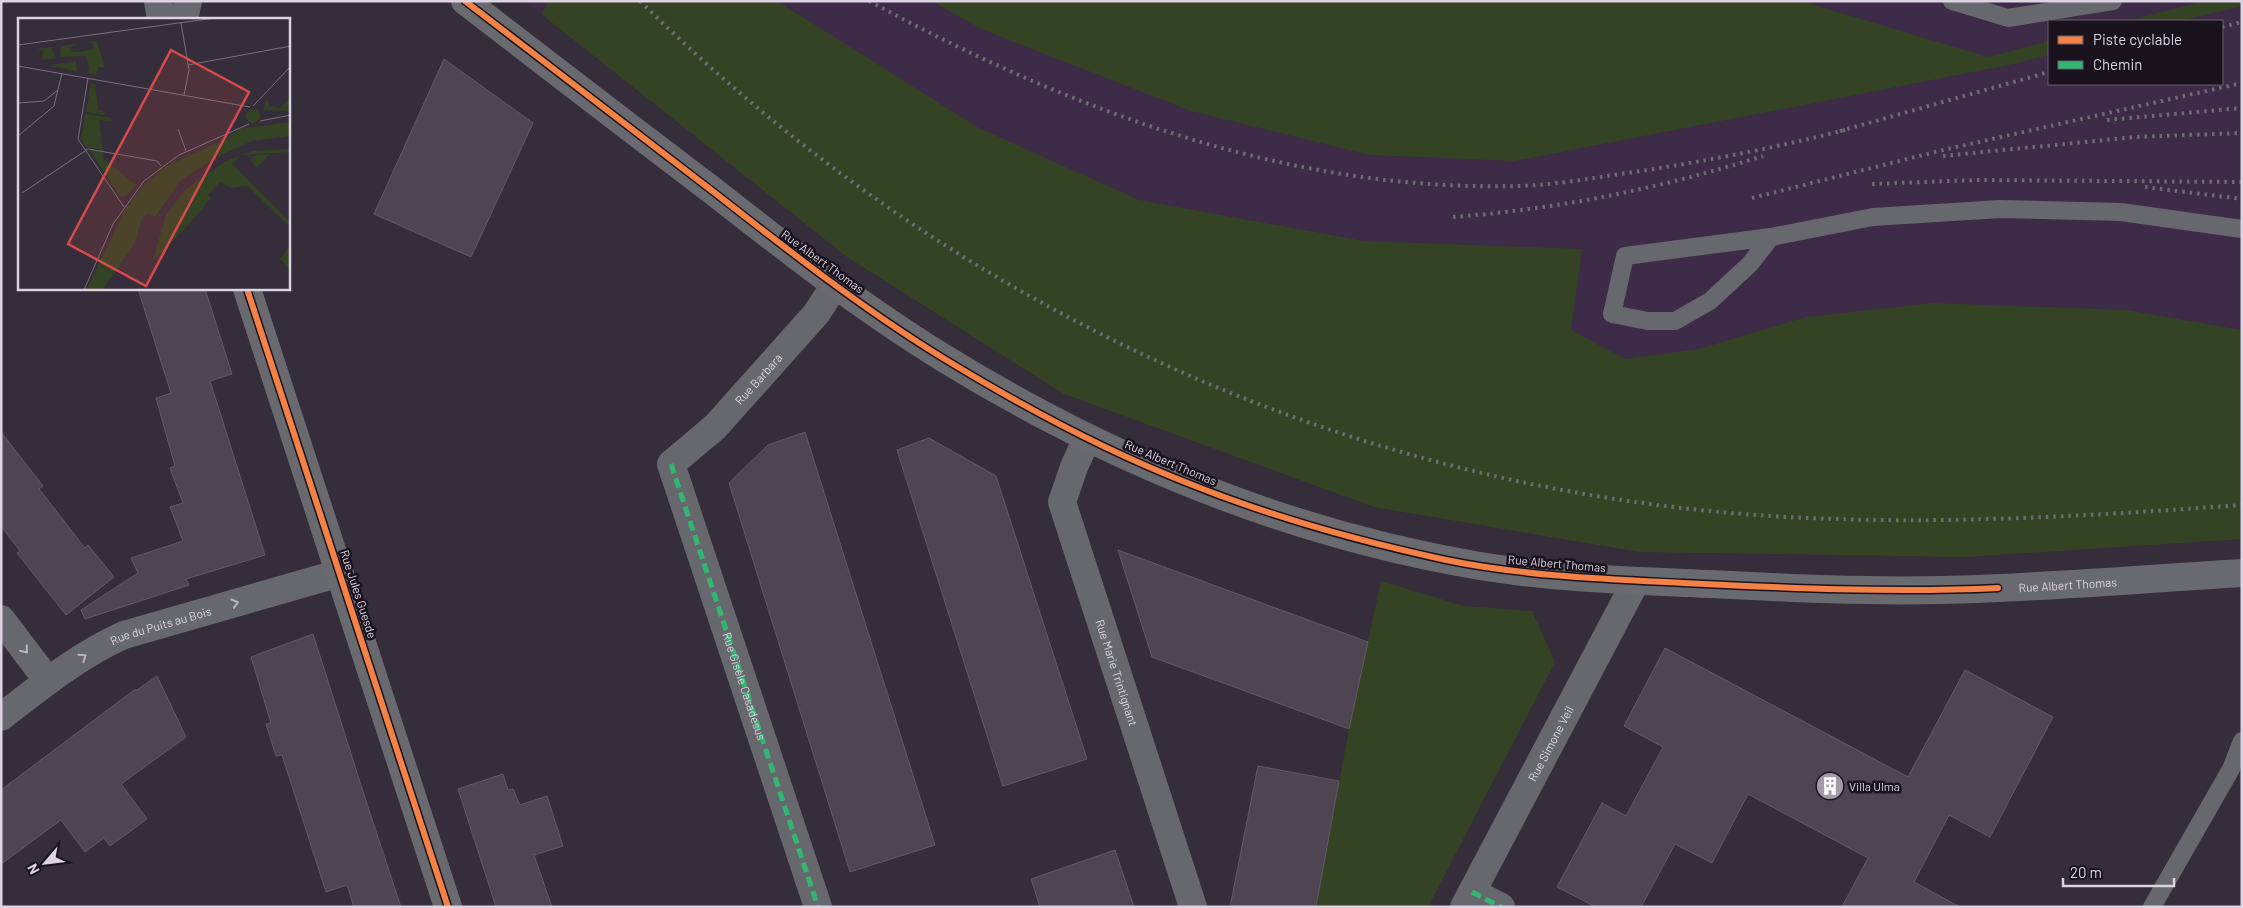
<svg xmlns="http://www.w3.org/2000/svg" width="2243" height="908" font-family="Barlow,sans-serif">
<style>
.built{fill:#3d2b47;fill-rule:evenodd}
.green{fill:#344324}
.building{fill:#4f4552;stroke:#625a64}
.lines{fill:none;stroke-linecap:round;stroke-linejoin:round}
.lane{stroke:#66686d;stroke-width:18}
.street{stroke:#66686d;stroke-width:28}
.secondary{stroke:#696970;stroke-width:28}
.rail{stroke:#6d6d73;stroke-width:4;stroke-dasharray:2.5 5;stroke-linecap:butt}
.quiet{stroke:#33b770;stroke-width:5;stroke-dasharray:10 5;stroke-linecap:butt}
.cycleway-casing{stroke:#1a131e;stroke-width:9}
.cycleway{stroke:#f48246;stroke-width:6}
.oneway{stroke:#b9b4c0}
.labels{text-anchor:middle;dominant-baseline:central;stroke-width:5;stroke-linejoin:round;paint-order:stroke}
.street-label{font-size:12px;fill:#ddd4e3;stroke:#1a131e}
.poi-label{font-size:12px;fill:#ddd4e3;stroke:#1a131e;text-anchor:start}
.inset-road{fill:none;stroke:#78707d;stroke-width:1}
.view{fill:#d74a4d;fill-opacity:0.15;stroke:#d74a4d;stroke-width:2.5}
.inset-edge{fill:none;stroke:#ddd4e3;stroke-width:2.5}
</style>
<rect width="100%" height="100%" fill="#352d39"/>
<path class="built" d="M 522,1 L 2242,1 L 2242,539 L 1966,557 L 1640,552 L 1374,507 L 1064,394 L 847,257 L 541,14 ZM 2049,21 L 2222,21 L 2222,84 L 2049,84 Z"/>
<path class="green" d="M 549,1 L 777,1 L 979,128 L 1139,200 L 1364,241 L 1582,249 L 1571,330 L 1625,359 L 1699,349 L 1806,317 L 1933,303 L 2126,310 L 2242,330 L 2242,539 L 1966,557 L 1640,552 L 1374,507 L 1064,394 L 847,257 L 541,14 Z
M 932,1 L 1801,1 L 1988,57 L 2049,41 L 2049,55 L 2009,65 L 1515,161 L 1369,155 L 1191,111 L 981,29 Z
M 2204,1 L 2242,1 L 2242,6 L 2181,21 L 2127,21 Z
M 1381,581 L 1464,606 L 1532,611 L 1555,662 L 1428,907 L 1316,907 L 1349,729 Z"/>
<path class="building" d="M 444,59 L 533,123 L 471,257 L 374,214 Z
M 138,289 L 205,289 L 232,374 L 210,381 L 265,555 L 186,579 L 189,585 L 85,619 L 81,610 L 138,573 L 131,558 L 183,541 L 170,507 L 183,503 L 170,468 L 175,466 L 156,398 L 171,393 Z
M 1,432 L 43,486 L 39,489 L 85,548 L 88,545 L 114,577 L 66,615 L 17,553 L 20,551 L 1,526 Z
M 805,432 L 935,845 L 850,872 L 729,483 L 768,445 Z
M 929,438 L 996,476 L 1087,759 L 1003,786 L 897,450 Z
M 1118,550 L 1368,642 L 1349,729 L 1152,657 Z
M 313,634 L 367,804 L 401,907 L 354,907 L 347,885 L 326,892 L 282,755 L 276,756 L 266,724 L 271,723 L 251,657 Z
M 1665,648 L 1908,777 L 1965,670 L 2053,717 L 1990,837 L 1949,815 L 1914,882 L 1960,907 L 1842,907 L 1868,858 L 1748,794 L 1712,863 L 1675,844 L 1641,907 L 1596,907 L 1557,887 L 1602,803 L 1626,816 L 1663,747 L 1624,726 Z
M 157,676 L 186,737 L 121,784 L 147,819 L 110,846 L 104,838 L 85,852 L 61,820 L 1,864 L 1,790 L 134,690 L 137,690 Z
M 1258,766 L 1339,781 L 1316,907 L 1230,907 Z
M 503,774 L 508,790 L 513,789 L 520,805 L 547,796 L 563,846 L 534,855 L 552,907 L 496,907 L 458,789 Z
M 1115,850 L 1134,907 L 1040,907 L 1031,879 Z"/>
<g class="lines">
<path class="lane" d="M 1952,1 L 2008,18 L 2113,1
M 1771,237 L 1750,264 L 1710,301 L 1675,321 L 1648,321 L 1612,314 L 1625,256 L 1771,237 L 1873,217 L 2000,209 L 2121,212 L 2242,229
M 2152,907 L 2231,769 L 2242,741"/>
<g class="street">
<path id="s1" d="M 1087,438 L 1074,467 L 1062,502 L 1193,907"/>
<path d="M 1,619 L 48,681"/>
<path id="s2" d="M 1,717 C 40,687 79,655 124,635 L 340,573"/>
<path d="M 1472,892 L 1501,907"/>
<path id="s3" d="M 818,907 L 671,464 L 715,427 L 816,314 L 835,285"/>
<path id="s4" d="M 1464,907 L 1636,581"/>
</g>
<g class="secondary">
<path d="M 158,1 L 161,19"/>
<path id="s5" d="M 465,1 C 548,65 630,128 713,191 C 787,249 861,307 942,357 C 1104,457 1284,532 1474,565 C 1544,577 1616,580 1687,583 C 1772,587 1856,592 1940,590 C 2041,588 2141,579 2242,573"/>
<path d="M 184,19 L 188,1"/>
<path d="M 247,289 L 448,907"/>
</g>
<path class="rail" d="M 640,1 C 928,286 1296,468 1700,510 C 1880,529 2062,518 2242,505
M 869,1 C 1070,110 1288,192 1519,186 C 1553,185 1587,179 1620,174 C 1696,163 1771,149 1845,130
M 2222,27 L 2242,22
M 2107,120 L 2242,108
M 1840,131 L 2049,72
M 1943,156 L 2135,137 L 2242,133
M 1872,184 L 1976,180 L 2242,182
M 2145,187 L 2242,199
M 1752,198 L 1943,150 L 2242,83
M 1453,217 C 1559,209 1662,188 1763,156"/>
<g class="quiet">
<path id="s6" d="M 671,464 L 818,907"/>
<path d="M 1472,892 L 1501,907"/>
</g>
<defs>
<path id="cycleway" d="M 465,1 C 549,65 632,129 715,193 C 789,251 863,309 943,358 C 1020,405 1101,449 1185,482 C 1269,516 1358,541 1446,560 C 1524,576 1604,579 1683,583 C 1788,588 1893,593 1998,588
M 247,289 L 448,907"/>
</defs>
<use href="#cycleway" class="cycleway-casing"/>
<use href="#cycleway" class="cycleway"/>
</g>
<defs><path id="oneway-chevron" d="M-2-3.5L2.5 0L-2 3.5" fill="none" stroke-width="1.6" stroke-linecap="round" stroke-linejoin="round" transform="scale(1.25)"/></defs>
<g class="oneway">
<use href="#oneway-chevron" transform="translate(235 603) rotate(-16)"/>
<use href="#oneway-chevron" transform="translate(25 650) rotate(51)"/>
<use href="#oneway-chevron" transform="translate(83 657) rotate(-34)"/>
</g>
<defs>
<symbol id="building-disc" viewBox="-11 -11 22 22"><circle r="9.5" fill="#a29aa8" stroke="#1a131e"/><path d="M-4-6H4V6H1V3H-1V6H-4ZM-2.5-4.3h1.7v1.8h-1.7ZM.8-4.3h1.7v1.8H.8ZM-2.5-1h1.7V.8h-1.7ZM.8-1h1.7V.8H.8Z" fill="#fff"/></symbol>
</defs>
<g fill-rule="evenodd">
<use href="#building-disc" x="1814" y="770" width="32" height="32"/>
</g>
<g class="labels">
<g class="street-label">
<text transform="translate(823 261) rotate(36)">Rue Albert Thomas</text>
<text stroke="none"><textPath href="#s3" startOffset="589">Rue Barbara</textPath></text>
<text transform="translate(1171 462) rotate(23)">Rue Albert Thomas</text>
<text transform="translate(1557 563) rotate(5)">Rue Albert Thomas</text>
<text stroke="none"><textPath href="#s5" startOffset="1765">Rue Albert Thomas</textPath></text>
<text transform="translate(359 594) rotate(72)">Rue Jules Guesde</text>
<text stroke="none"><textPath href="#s2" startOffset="186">Rue du Puits au Bois</textPath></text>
<text stroke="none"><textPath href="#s1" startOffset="248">Rue Marie Trintignant</textPath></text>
<text stroke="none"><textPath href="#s6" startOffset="234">Rue Gisèle Casadesus</textPath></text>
<text stroke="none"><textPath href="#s4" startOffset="185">Rue Simone Veil</textPath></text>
</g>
<g class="poi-label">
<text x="1849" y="786">Villa Ulma</text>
</g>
</g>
<g transform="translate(18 18)">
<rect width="272" height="272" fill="#352d39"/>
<path d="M 79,23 L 87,50 L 81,49 L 78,57 L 68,55 L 71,52 L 69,38 L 42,39 L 43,28 L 58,26 L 53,29 L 54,34 L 61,34 L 76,31 L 75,26 L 70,24 ZM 33,29 L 38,40 L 24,42 L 25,33 L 19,31 ZM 58,43 L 59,54 L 32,47 L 54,44 ZM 73,65 L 77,66 L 80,92 L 87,93 L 86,97 L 68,94 ZM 272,80 L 272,93 L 246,92 L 246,88 L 250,82 L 251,88 L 262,90 ZM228 98a7 7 0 1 1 14 0a7 7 0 1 1-14 0ZM 67,96 L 94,100 L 93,103 L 81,102 L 85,132 L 69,129 L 63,121 ZM 272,104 L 272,118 L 234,123 L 197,140 L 162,163 L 137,199 L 131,195 L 125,198 L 116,227 L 84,272 L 68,272 L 108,190 L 124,169 L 148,148 L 206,122 L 221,111 ZM 71,131 L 85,134 L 86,141 L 118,167 L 108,178 L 102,178 ZM 272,131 L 272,134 L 223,137 L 214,146 L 272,204 L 272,209 L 229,168 L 214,170 L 202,164 L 190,177 L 193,180 L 173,204 L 135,243 L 126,272 L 148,197 L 167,172 L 206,144 L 223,137 L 233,134 L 233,133 ZM 252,136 L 239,149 L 232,142 L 238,137 ZM 272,228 L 272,252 L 262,241 Z" fill="#344324"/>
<path class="inset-road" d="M 163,5 L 171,52 L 166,77M 0,27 L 197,0M 170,47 L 273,28M 0,48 L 232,89M 70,60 L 60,121 L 106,189M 0,85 L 26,83 L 40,72M 235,88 L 273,48M 242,103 L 273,97M 160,111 L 168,133M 0,118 L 36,88 L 44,55M 4,175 L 70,131 L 139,143 L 143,148M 66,272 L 95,206 L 126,163 L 161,137 L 231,106"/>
<path class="view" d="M 153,32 L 231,74 L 128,268 L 50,226 Z"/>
<rect width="272" height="272" class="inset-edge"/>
</g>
<rect width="2243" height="908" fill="none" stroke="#ddd4e3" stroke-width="5"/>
<rect x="2048" y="20" width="175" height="65" fill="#1a131e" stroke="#68606d"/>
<rect x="2058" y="36" width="25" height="8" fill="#f48246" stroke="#68606d"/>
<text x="2093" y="45" font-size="15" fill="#ddd4e3">Piste cyclable</text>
<rect x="2058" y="61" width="25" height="8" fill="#33b770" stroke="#68606d"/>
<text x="2093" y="70" font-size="15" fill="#ddd4e3">Chemin</text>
<g transform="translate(45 863) rotate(242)" stroke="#1a131e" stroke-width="4" paint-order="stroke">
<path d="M0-4L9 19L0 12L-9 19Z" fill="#ddd4e3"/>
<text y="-8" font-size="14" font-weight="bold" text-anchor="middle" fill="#ddd4e3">N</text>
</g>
<path d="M2063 878v8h111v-8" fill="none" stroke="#ddd4e3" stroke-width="2.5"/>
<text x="2070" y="878" font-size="15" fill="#ddd4e3" stroke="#1a131e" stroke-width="4" paint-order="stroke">20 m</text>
</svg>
